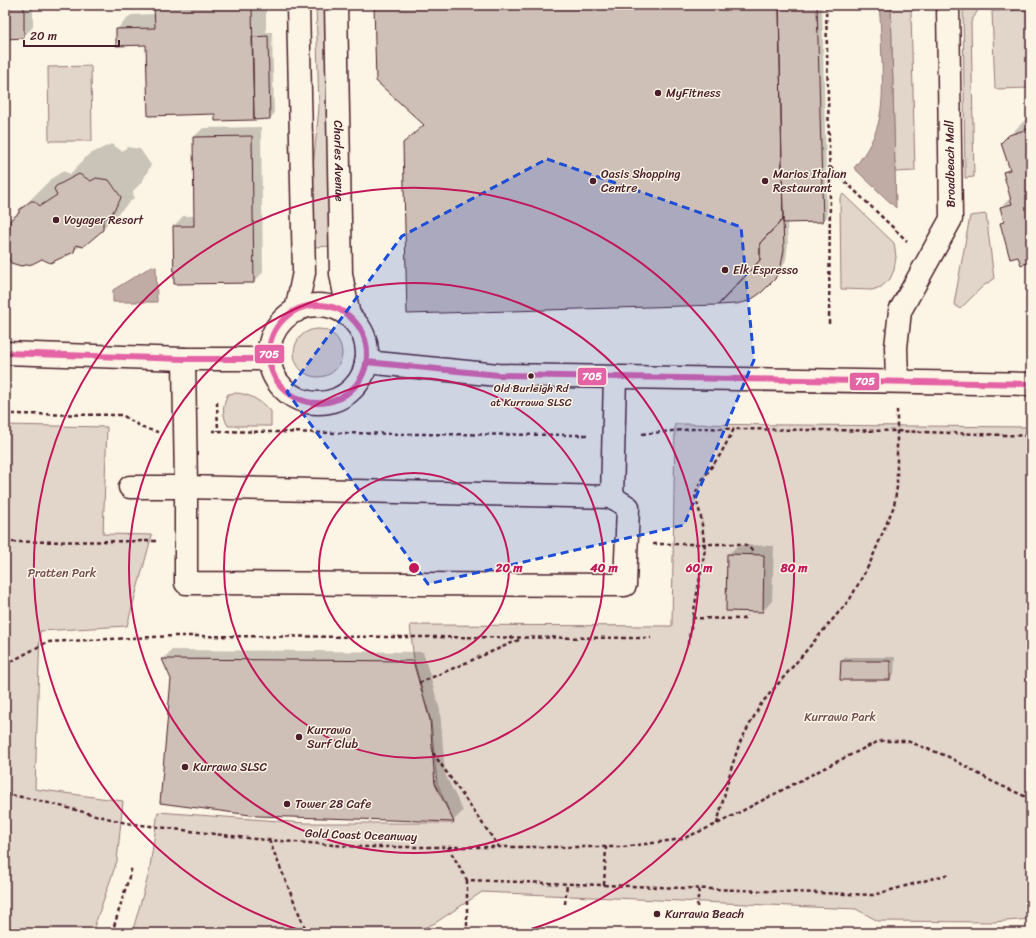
<svg xmlns="http://www.w3.org/2000/svg" width="1036" height="938" font-family="Sriracha,sans-serif">
<style>
.green{fill:#e2d5ca;stroke:#967a7a}
.water{fill:#c0aca5;stroke:#917474}
.shadow{fill:#0003}
.building{fill:#cfc0b7;stroke:#4a1f2b}
.lines{fill:none;stroke-linecap:round;stroke-linejoin:round}
.minor-casing{stroke:#4a1f2b;stroke-width:25}
.path{stroke:#4a1f2b;stroke-width:2.5;stroke-dasharray:4 3;stroke-linecap:butt}
.minor{stroke:#fcf5e5;stroke-width:22}
.bus-1-casing{stroke:#fcf5e5;stroke-width:9}
.bus-1{stroke:#e463a4;stroke-width:6}
.marked{fill:#1d4ed8;fill-opacity:0.2;stroke:#1d4ed8;stroke-width:3;stroke-dasharray:8 5;stroke-linejoin:round}
.ring{fill:none;stroke:#c2185b;stroke-width:2}
.poi-dot{fill:#4a1f2b;stroke:#fcf5e5;stroke-width:1.5}
.labels{text-anchor:middle;dominant-baseline:central;stroke-width:3;stroke-linejoin:round;paint-order:stroke}
.bus-label{font-size:11px;fill:#4a1f2b;stroke:#fcf5e5}
.poi-label{font-size:12px;fill:#4a1f2b;stroke:#fcf5e5;text-anchor:start}
.street-label{font-size:12px;fill:#4a1f2b;stroke:#fcf5e5}
.park-label{font-size:12px;fill:#704c53;stroke:#fcf5e5}
.centre{fill:#c2185b;stroke:#fcf5e5;stroke-width:2}
.ring-label{font-size:12px;text-anchor:middle;font-weight:bold;fill:#c2185b;stroke:#fcf5e5;stroke-width:3;stroke-linejoin:round;paint-order:stroke}
.line-badge{stroke:#fcf5e5;stroke-width:1.5}
.badge-label{font-size:11px;text-anchor:middle;font-weight:bold;fill:#fff}
</style>
<rect width="100%" height="100%" fill="#fcf5e5"/>
<filter id="ink" filterUnits="userSpaceOnUse"><feTurbulence type="fractalNoise" baseFrequency=".025" numOctaves="2"/><feDisplacementMap in="SourceGraphic" scale="8" xChannelSelector="R" yChannelSelector="G"/><feConvolveMatrix kernelMatrix="1 2 1 2 8 2 1 2 1" color-interpolation-filters="sRGB"/></filter>
<g filter="url(#ink)">
<path class="green" d="M 316,5 L 325,5 L 331,246 L 314,247 L 313,167 L 319,108 Z
M 891,5 L 919,5 L 911,12 L 915,171 L 895,172 Z
M 963,5 L 981,5 L 971,22 L 974,177 L 965,178 Z
M 1031,10 L 1031,88 L 995,89 L 992,11 Z
M 91,66 L 92,141 L 49,141 L 48,67 Z
M 843,194 L 894,243 L 896,257 L 894,270 L 890,279 L 881,287 L 872,290 L 841,289 L 840,198 Z
M 986,214 L 994,279 L 983,286 L 960,309 L 954,304 L 970,216 Z
M294 353a24 24 0 1 1 48 0a24 24 0 1 1-48 0Z
M 236,393 C 251,394 260,401 271,411 L 271,426 L 228,426 C 222,415 222,405 228,394 Z
M 675,424 L 1031,427 L 1031,919 L 993,922 L 878,921 L 856,909 L 482,892 L 435,923 L 413,933 L 132,933 L 149,873 L 158,812 L 305,823 L 454,823 L 437,783 L 431,721 L 414,661 L 410,625 L 672,626 Z
M 5,425 L 107,427 L 103,534 L 152,535 L 127,626 L 40,631 L 35,789 L 123,801 L 117,861 L 92,933 L 5,933 Z"/>
<path class="water" d="M 879,5 L 891,5 L 896,208 L 854,168 C 884,131 883,106 882,61 C 881,42 881,23 879,5 Z
M 152,266 L 156,267 L 157,302 L 113,302 L 113,290 Z"/>
<path class="shadow" d="M 5,5 L 33,5 L 33,27 L 23,37 L 5,38 Z
M 155,5 L 266,5 L 266,32 L 272,32 L 274,114 L 270,118 L 216,113 L 147,44 L 117,45 L 117,29 L 131,15 L 155,14 Z
M 375,5 L 822,5 L 827,217 L 822,221 L 787,222 L 788,244 L 786,260 L 779,273 L 762,292 L 404,144 L 424,124 Z
M 1031,114 L 1031,260 L 1019,256 L 1001,223 L 1005,220 L 1001,207 L 1011,197 L 1004,172 L 1010,167 L 1010,135 Z
M 261,127 L 263,272 L 254,282 L 175,283 L 174,226 L 183,216 L 195,216 L 194,137 L 203,128 Z
M 111,144 L 122,151 L 127,147 L 140,149 L 151,165 L 142,182 L 133,191 L 134,198 L 102,229 L 74,251 L 42,257 L 5,250 L 5,239 L 10,231 L 11,220 L 20,210 L 51,179 L 63,171 L 70,174 L 88,155 Z
M 738,545 L 774,546 L 772,601 L 763,611 L 728,555 Z
M 172,650 L 423,652 L 440,710 L 445,774 L 463,811 L 453,821 L 172,678 L 163,659 Z
M 846,657 L 895,657 L 894,674 L 890,679 L 842,661 Z"/>
<path class="building" d="M 5,5 L 24,5 L 24,38 L 5,39 Z
M 154,5 L 252,5 L 254,120 L 215,121 L 215,114 L 148,116 L 146,45 L 116,46 L 116,29 L 155,28 Z
M 374,5 L 779,5 L 783,219 L 760,243 L 760,260 L 718,305 L 407,314 L 403,143 L 424,125 L 376,81 Z
M 779,5 L 817,5 L 823,222 L 783,223 Z
M 268,36 L 270,119 L 254,120 L 252,37 Z
M 1031,128 L 1031,262 L 1021,265 L 1018,257 L 1010,259 L 1000,223 L 1004,222 L 1000,207 L 1012,204 L 1003,172 L 1010,170 L 1001,143 L 1009,135 Z
M 252,136 L 254,283 L 174,284 L 173,226 L 194,226 L 193,137 Z
M 79,174 L 91,181 L 96,178 L 109,180 L 121,197 L 120,200 L 111,215 L 103,220 L 103,230 L 83,247 L 76,245 L 74,252 L 50,263 L 42,259 L 32,264 L 21,266 L 11,263 L 5,252 L 5,234 L 9,231 L 10,220 L 19,213 L 19,210 L 31,201 L 34,201 L 40,206 L 57,195 L 54,189 L 56,186 Z
M 783,219 L 784,250 L 781,266 L 775,279 L 762,292 L 749,301 L 736,304 L 718,305 L 760,260 L 760,243 Z
M 727,554 L 764,555 L 763,612 L 726,611 Z
M 162,659 L 413,661 L 430,720 L 435,784 L 454,822 L 258,816 L 160,803 L 171,679 Z
M 841,661 L 890,661 L 890,680 L 840,680 Z"/>
<g class="lines">
<defs>
<g id="minor">
<path id="s1" d="M 336,5 L 341,274 L 349,316"/>
<circle cx="318" cy="354" r="49"/>
<path d="M 296,311 L 304,272 L 298,5"/>
<path d="M 5,353 L 184,359 L 270,359"/>
<path d="M 184,359 L 186,487 L 612,497 L 615,377"/>
<path d="M 366,362 L 498,375 L 1031,384"/>
<path d="M 897,381 L 896,347 L 900,311 L 951,219 L 948,5"/>
<path d="M 130,487 L 186,487 L 186,583 L 625,585 L 628,507 L 612,497"/>
</g>
</defs>
<use href="#minor" class="minor-casing"/>
<path class="path" d="M 826,5 L 830,188 L 829,327
M 830,167 L 907,241
M 217,402 L 218,431
M 5,414 L 122,415 L 143,428 L 158,432
M 212,431 L 404,434 L 587,435
M 642,434 L 703,428 L 734,429
M 5,542 L 158,541
M 653,544 L 744,544 L 752,550 L 752,555
M 692,618 L 743,619 L 747,615
M 688,644 L 705,549 L 701,517 L 695,495 L 700,483 L 720,455 L 734,429 L 898,431 L 1031,436
M 5,665 L 47,642 L 174,636 L 651,638
M 419,683 L 521,639
M 433,753 L 499,847
M 5,794 L 33,799 L 126,823 L 255,839 L 361,847 L 623,847 L 682,839 L 717,824 L 834,763 L 879,741 L 907,741 L 949,757 L 993,782 L 1031,799
M 717,824 L 731,769 L 740,742 L 761,704 L 850,599 L 870,563 L 894,506 L 897,487 L 897,410
M 269,840 L 307,933
M 448,847 L 467,880 L 873,895 L 949,874
M 467,880 L 467,933
M 604,885 L 606,847
M 565,904 L 567,884
M 697,907 L 699,888
M 112,933 L 132,867"/>
<use href="#minor" class="minor"/>
<defs>
<path id="bus-1" d="M269 354a49 49 0 1 1 98 0a49 49 0 1 1-98 0Z
M 5,353 L 184,359 L 270,359
M 366,362 L 498,375 L 1031,384"/>
</defs>
<use href="#bus-1" class="bus-1-casing"/>
<use href="#bus-1" class="bus-1"/>
</g>
</g>
<path class="marked" d="M 547,159 L 741,227 L 754,360 L 684,525 L 428,584 L 287,392 L 402,236 Z"/>
<g class="ring">
<circle cx="414" cy="568" r="95"/>
<circle cx="414" cy="568" r="190"/>
<circle cx="414" cy="568" r="285"/>
<path d="M306 932A380 380 0 1 1 522 932"/>
</g>
<g class="poi-dot">
<circle cx="658" cy="93" r="4"/>
<circle cx="593" cy="181" r="4"/>
<circle cx="765" cy="181" r="4"/>
<circle cx="56" cy="220" r="4"/>
<circle cx="725" cy="270" r="4"/>
<circle cx="531" cy="376" r="3.5"/>
<circle cx="299" cy="737" r="4"/>
<circle cx="185" cy="767" r="4"/>
<circle cx="287" cy="804" r="4"/>
<circle cx="657" cy="914" r="4"/>
</g>
<g class="labels">
<g class="bus-label">
<text x="531" y="388">Old Burleigh Rd<tspan x="531" dy="14">at Kurrawa SLSC</tspan></text>
</g>
<g class="poi-label">
<text x="666" y="93">MyFitness</text>
<text x="601" y="174">Oasis Shopping<tspan x="601" dy="14">Centre</tspan></text>
<text x="773" y="174">Marios Italian<tspan x="773" dy="14">Restaurant</tspan></text>
<text x="64" y="220">Voyager Resort</text>
<text x="733" y="270">Elk Espresso</text>
<text x="307" y="730">Kurrawa<tspan x="307" dy="14">Surf Club</tspan></text>
<text x="193" y="767">Kurrawa SLSC</text>
<text x="295" y="804">Tower 28 Cafe</text>
<text x="665" y="914">Kurrawa Beach</text>
</g>
<g class="street-label">
<text stroke="none"><textPath href="#s1" startOffset="156">Charles Avenue</textPath></text>
<text transform="translate(950 164) rotate(-91)">Broadbeach Mall</text>
<text transform="translate(361 835) rotate(2)">Gold Coast Oceanway</text>
</g>
<g class="park-label">
<text x="62" y="573">Pratten Park</text>
<text x="840" y="717">Kurrawa Park</text>
</g>
</g>
<circle cx="414" cy="568" r="6" class="centre"/>
<g class="ring-label">
<text x="509" y="572">20 m</text>
<text x="604" y="572">40 m</text>
<text x="699" y="572">60 m</text>
<text x="794" y="572">80 m</text>
</g>
<g class="line-badge">
<rect x="254" y="344" width="31" height="20" rx="4" fill="#e463a4"/>
<rect x="577" y="367" width="30" height="19" rx="4" fill="#e463a4"/>
<rect x="849" y="372" width="31" height="19" rx="4" fill="#e463a4"/>
</g>
<g class="badge-label">
<text x="269" y="358">705</text>
<text x="592" y="380">705</text>
<text x="865" y="385">705</text>
</g>
<rect width="1036" height="938" fill="none" stroke="#fcf5e5" stroke-width="20"/>
<rect x="10" y="10" width="1016" height="918" fill="none" stroke="#4a1f2b" stroke-width="1.5" filter="url(#ink)"/>
<path d="M24 40v6h95v-6" fill="none" stroke="#4a1f2b" stroke-width="2"/>
<text x="30" y="40" font-size="12" fill="#4a1f2b" stroke="#fcf5e5" stroke-width="3" paint-order="stroke">20 m</text>
</svg>
